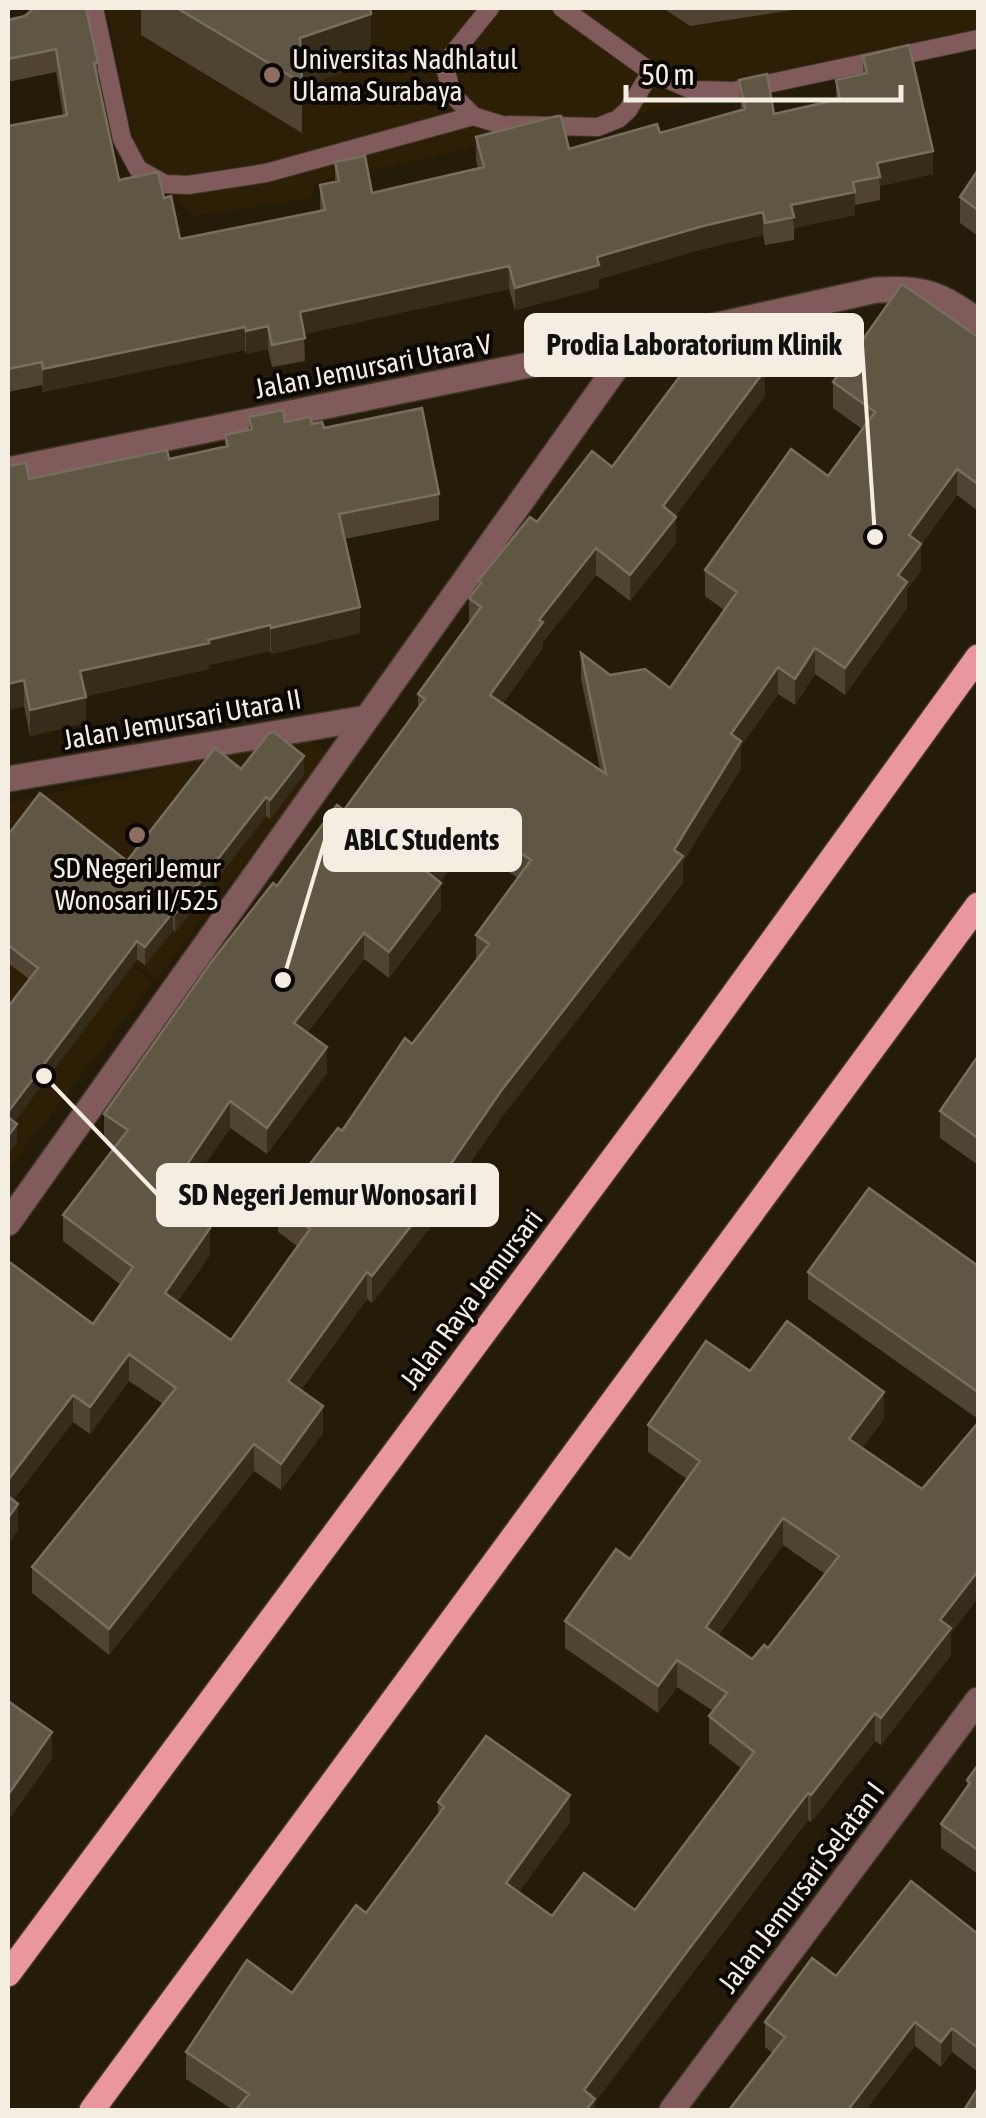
<svg xmlns="http://www.w3.org/2000/svg" width="986" height="2118" font-family="'Asap Condensed',sans-serif">
<style>
.built{fill:#2c1f06}
.lines{fill:none;stroke-linecap:round;stroke-linejoin:round}
.service-casing{stroke:#413827;stroke-width:20}
.minor-casing{stroke:#413827;stroke-width:28}
.primary-casing{stroke:#413827;stroke-width:28}
.service{stroke:#815a5c;stroke-width:18}
.minor{stroke:#815a5c;stroke-width:25}
.primary{stroke:#e9979c;stroke-width:25}
.wall{fill:#4e4431;fill-rule:evenodd}
.shaded-wall{fill:#352c19}
.building{fill:#5f5644;stroke:#776e5d;stroke-width:2.5;fill-rule:evenodd}
.education-dot{fill:#8d6e63;stroke:#0a0602;stroke-width:4}
.labels{text-anchor:middle;dominant-baseline:central;stroke-width:8;stroke-linejoin:round;paint-order:stroke}
.poi-label{font-size:28px;fill:#f4ede2;stroke:#0a0602;text-anchor:start}
.street-label{font-size:28px;fill:#f4ede2;stroke:#0a0602}
.leader{fill:none;stroke:#f4ede2;stroke-width:4}
.callout-dot{fill:#f4ede2;stroke:#0a0602;stroke-width:4}
.callout{fill:#f4ede2;stroke:#f4ede2;stroke-width:4}
.callout-label{font-size:30px;text-anchor:middle;font-weight:bold;fill:#111}
</style>
<rect width="100%" height="100%" fill="#241b09"/>
<path class="built" d="M 107,8 L 978,8 L 978,46 L 502,141 L 314,183 L 313,198 L 193,216 L 137,158 Z
M 305,736 L 328,754 L 156,980 L 8,867 L 8,803 Z
M 8,871 L 154,982 L 8,1170 Z"/>
<g class="lines">
<defs>
<path id="service" d="M 94,8 L 122,139 L 138,169 L 165,184 L 188,185 L 266,173 L 473,116
M 490,8 L 451,56 L 446,71 L 452,94 L 473,116 L 502,125 L 598,127 L 618,119 L 628,110 L 651,72
M 562,8 L 651,72 L 692,90 L 734,91 L 978,39"/>
<path id="minor" d="M 8,470 L 633,344 L 876,290 C 925,287 939,294 978,321
M 8,779 L 367,718
M 8,1223 L 633,344
M 672,2110 L 978,1700"/>
<path id="primary" d="M 8,1974 L 687,1059 L 978,657
M 92,2110 L 978,905"/>
</defs>
<use href="#service" class="service-casing"/>
<use href="#minor" class="minor-casing"/>
<use href="#primary" class="primary-casing"/>
<use href="#service" class="service"/>
<use href="#minor" class="minor"/>
<use href="#primary" class="primary"/>
</g>
<path class="wall" d="M 141,8 L 370,8 L 371,63 L 302,86 L 302,133 L 141,35 Z
M 663,8 L 805,8 L 690,26 Z
M 8,20 L 98,63 L 98,83 L 119,180 L 164,198 L 180,239 L 320,211 L 320,185 L 335,182 L 335,162 L 372,193 L 478,168 L 476,160 L 476,137 L 569,149 L 660,133 L 741,110 L 739,80 L 774,114 L 836,100 L 836,80 L 863,74 L 863,56 L 933,174 L 880,186 L 880,200 L 855,205 L 855,215 L 794,228 L 794,240 L 765,245 L 763,235 L 703,249 L 599,279 L 599,288 L 515,310 L 509,289 L 304,334 L 305,361 L 272,367 L 268,349 L 246,354 L 245,350 L 43,392 L 42,385 L 8,392 L 8,126 L 63,115 L 56,72 L 8,82 Z
M 978,170 L 978,236 L 960,223 L 960,197 Z
M 978,337 L 978,511 L 957,495 L 921,545 L 921,571 L 907,589 L 907,608 L 845,695 L 815,674 L 795,705 L 778,694 L 741,746 L 741,768 L 683,862 L 683,883 L 501,1118 L 431,1220 L 431,1226 L 372,1303 L 367,1299 L 301,1390 L 323,1433 L 281,1490 L 254,1471 L 109,1655 L 32,1593 L 32,1567 L 163,1404 L 129,1381 L 90,1434 L 73,1422 L 13,1500 L 18,1530 L 8,1544 L 8,1261 L 93,1324 L 121,1285 L 63,1241 L 63,1215 L 115,1147 L 104,1140 L 104,1114 L 277,886 L 344,810 L 418,709 L 418,694 L 469,622 L 469,598 L 478,587 L 478,581 L 537,522 L 612,467 L 765,396 L 675,516 L 676,543 L 630,601 L 596,575 L 543,642 L 543,648 L 503,703 L 600,769 L 581,679 L 581,653 L 610,675 L 670,688 L 724,610 L 705,596 L 705,570 L 828,476 L 862,429 L 833,408 L 833,382 ZM 467,845 L 518,878 L 476,935 L 476,960 L 412,1044 L 278,1205 L 278,1232 L 297,1246 L 231,1340 L 177,1302 L 210,1255 L 177,1205 L 230,1128 L 267,1154 L 327,1073 L 307,1033 L 364,959 L 389,978 L 441,909 L 440,882 Z
M 249,417 L 312,424 L 324,428 L 439,494 L 439,520 L 345,539 L 360,633 L 271,654 L 270,651 L 209,665 L 209,669 L 86,696 L 86,723 L 30,736 L 24,706 L 8,710 L 8,466 L 29,479 L 169,459 L 225,446 L 225,435 L 249,429 Z
M 241,769 L 304,774 L 270,819 L 266,816 L 175,932 L 173,930 L 145,965 L 137,959 L 14,1122 L 17,1142 L 8,1154 L 29,979 L 8,963 L 8,835 L 127,861 Z
M 978,1056 L 978,1165 L 940,1138 L 940,1111 Z
M 978,1266 L 978,1419 L 808,1299 L 808,1272 Z
M 750,1371 L 884,1419 L 862,1448 L 922,1489 L 978,1423 L 978,1598 L 951,1633 L 951,1655 L 881,1745 L 875,1741 L 811,1822 L 808,1820 L 595,2102 L 595,2110 L 233,2110 L 186,2079 L 186,2052 L 292,1993 L 366,1913 L 438,1815 L 438,1802 L 570,1822 L 519,1892 L 552,1916 L 635,1910 L 742,1769 L 709,1743 L 709,1716 L 713,1711 L 677,1687 L 658,1713 L 565,1648 L 565,1621 L 630,1559 L 687,1479 L 648,1452 L 648,1425 ZM 783,1545 L 825,1574 L 768,1648 L 752,1659 L 718,1636 Z
M 978,1765 L 978,1874 L 941,1848 L 941,1824 L 967,1787 L 967,1780 Z
M 978,1934 L 978,2072 L 952,2052 L 941,2067 L 915,2046 L 773,2053 L 765,2047 L 765,2022 L 836,1976 Z"/>
<path class="shaded-wall" d="M 371,14 L 371,63 L 302,86 L 300,38 Z
M 933,151 L 933,174 L 880,186 L 877,163 Z
M 855,192 L 855,215 L 794,228 L 791,205 Z
M 763,212 L 763,235 L 703,249 L 599,279 L 599,288 L 515,310 L 515,288 L 597,257 L 703,226 Z
M 509,266 L 509,289 L 300,335 L 300,312 Z
M 268,326 L 268,349 L 246,354 L 246,331 Z
M 245,327 L 245,350 L 43,392 L 43,369 Z
M 765,370 L 765,396 L 663,533 L 663,506 Z
M 957,469 L 957,495 L 921,545 L 921,571 L 907,589 L 907,608 L 845,695 L 845,668 L 898,575 L 909,535 Z
M 676,517 L 676,543 L 630,601 L 630,575 Z
M 596,548 L 596,575 L 543,642 L 543,648 L 490,721 L 490,695 L 539,620 Z
M 360,607 L 360,633 L 271,654 L 271,628 Z
M 270,625 L 270,651 L 209,665 L 209,669 L 80,697 L 80,671 Z
M 815,648 L 815,674 L 795,705 L 795,679 Z
M 778,667 L 778,694 L 741,746 L 741,768 L 683,862 L 683,883 L 501,1118 L 431,1220 L 431,1226 L 372,1303 L 372,1276 L 501,1091 L 674,850 L 731,734 Z
M 24,680 L 24,706 L 8,710 L 8,684 Z
M 86,697 L 86,723 L 30,736 L 30,710 Z
M 304,756 L 304,774 L 270,819 L 270,800 Z
M 266,797 L 266,816 L 175,932 L 175,914 Z
M 467,819 L 467,845 L 427,899 L 427,872 Z
M 441,883 L 441,909 L 389,978 L 389,952 Z
M 173,912 L 173,930 L 145,965 L 145,947 Z
M 364,933 L 364,959 L 294,1050 L 294,1023 Z
M 137,941 L 137,959 L 8,1130 L 8,1112 Z
M 327,1047 L 327,1073 L 267,1154 L 267,1128 Z
M 230,1101 L 230,1128 L 165,1223 L 165,1197 Z
M 17,1124 L 17,1142 L 8,1154 L 8,1136 Z
M 210,1228 L 210,1255 L 165,1319 L 165,1293 Z
M 367,1272 L 367,1299 L 288,1408 L 288,1381 Z
M 129,1354 L 129,1381 L 90,1434 L 90,1407 Z
M 884,1392 L 884,1419 L 849,1466 L 849,1439 Z
M 73,1395 L 73,1422 L 8,1507 L 8,1480 Z
M 323,1406 L 323,1433 L 281,1490 L 281,1464 Z
M 254,1444 L 254,1471 L 109,1655 L 109,1629 Z
M 18,1504 L 18,1530 L 8,1544 L 8,1518 Z
M 783,1518 L 783,1545 L 706,1654 L 706,1627 Z
M 978,1571 L 978,1598 L 951,1633 L 951,1655 L 881,1745 L 881,1718 L 940,1620 Z
M 677,1660 L 677,1687 L 658,1713 L 658,1686 Z
M 875,1713 L 875,1741 L 811,1822 L 811,1795 Z
M 52,1732 L 52,1759 L 8,1821 L 8,1795 Z
M 808,1793 L 808,1820 L 595,2102 L 595,2110 L 584,2110 L 584,2090 L 689,1949 Z
M 570,1795 L 570,1822 L 506,1910 L 506,1883 Z
M 915,2022 L 915,2046 L 866,2110 L 848,2110 Z
M 952,2028 L 952,2052 L 941,2067 L 941,2042 Z"/>
<path class="building" d="M 34,8 L 86,8 L 98,63 L 94,63 L 119,180 L 158,172 L 164,198 L 171,196 L 180,239 L 325,210 L 320,185 L 339,181 L 335,162 L 365,156 L 372,193 L 484,167 L 476,137 L 557,116 L 561,116 L 569,149 L 657,124 L 660,133 L 745,109 L 739,80 L 767,74 L 774,114 L 840,99 L 836,80 L 867,73 L 863,56 L 909,45 L 933,151 L 877,163 L 880,177 L 853,182 L 855,192 L 791,205 L 794,217 L 765,223 L 763,212 L 703,226 L 597,257 L 599,265 L 515,288 L 509,266 L 300,312 L 305,338 L 272,345 L 268,326 L 246,331 L 245,327 L 43,369 L 42,362 L 8,369 L 8,126 L 67,115 L 56,49 L 8,59 L 8,20 L 25,16 Z
M 177,8 L 370,8 L 371,14 L 300,38 L 302,83 Z
M 978,170 L 978,210 L 960,197 Z
M 902,284 L 978,337 L 978,484 L 957,469 L 909,535 L 921,544 L 898,575 L 907,582 L 845,668 L 815,648 L 795,679 L 778,667 L 731,734 L 741,741 L 674,850 L 683,856 L 501,1091 L 428,1197 L 431,1200 L 372,1276 L 367,1272 L 288,1381 L 323,1406 L 281,1464 L 254,1444 L 109,1629 L 32,1567 L 176,1388 L 129,1354 L 90,1407 L 73,1395 L 8,1480 L 8,1261 L 93,1324 L 133,1267 L 63,1215 L 128,1130 L 104,1114 L 212,961 L 273,883 L 277,886 L 337,805 L 344,810 L 425,699 L 418,694 L 481,607 L 469,598 L 481,583 L 478,581 L 530,517 L 537,522 L 592,451 L 612,467 L 713,332 L 765,370 L 663,506 L 676,517 L 630,575 L 596,548 L 539,620 L 543,622 L 490,695 L 606,774 L 581,653 L 610,675 L 645,669 L 670,688 L 737,592 L 705,570 L 791,449 L 828,476 L 875,412 L 833,382 ZM 467,819 L 531,860 L 476,935 L 489,944 L 412,1044 L 405,1038 L 342,1131 L 338,1128 L 278,1205 L 310,1229 L 231,1340 L 165,1293 L 210,1228 L 165,1197 L 230,1101 L 267,1128 L 327,1047 L 294,1023 L 364,933 L 389,952 L 441,883 L 427,872 Z
M 422,408 L 439,494 L 339,514 L 360,607 L 271,628 L 270,625 L 208,640 L 209,643 L 80,671 L 86,697 L 30,710 L 24,680 L 8,684 L 8,466 L 26,463 L 29,479 L 167,450 L 169,459 L 228,446 L 225,435 L 252,429 L 249,417 L 283,410 L 285,422 L 310,417 L 312,424 L 322,422 L 324,428 Z
M 274,732 L 304,756 L 270,800 L 266,797 L 175,914 L 173,912 L 145,947 L 137,941 L 8,1112 L 8,1007 L 38,968 L 8,945 L 8,835 L 40,793 L 127,861 L 215,748 L 241,769 L 269,733 Z
M 978,1056 L 978,1138 L 940,1111 Z
M 8,1117 L 17,1124 L 8,1136 Z
M 869,1188 L 978,1266 L 978,1392 L 808,1272 Z
M 787,1321 L 884,1392 L 849,1439 L 922,1489 L 978,1423 L 978,1571 L 940,1620 L 951,1628 L 881,1718 L 875,1713 L 811,1795 L 808,1793 L 689,1949 L 584,2090 L 595,2099 L 586,2110 L 236,2110 L 249,2094 L 186,2052 L 247,1960 L 292,1993 L 356,1905 L 366,1913 L 444,1807 L 438,1802 L 486,1736 L 570,1795 L 506,1883 L 552,1916 L 584,1873 L 635,1910 L 754,1752 L 709,1716 L 727,1693 L 677,1660 L 658,1686 L 565,1621 L 616,1549 L 630,1559 L 700,1461 L 648,1425 L 706,1341 L 750,1371 ZM 783,1518 L 839,1556 L 768,1648 L 764,1645 L 752,1659 L 706,1627 Z
M 8,1496 L 18,1504 L 8,1518 Z
M 8,1701 L 52,1732 L 8,1795 Z
M 978,1765 L 978,1850 L 941,1824 L 970,1783 L 967,1780 Z
M 911,1881 L 978,1934 L 978,2048 L 952,2028 L 941,2042 L 915,2022 L 848,2110 L 729,2110 L 785,2037 L 765,2022 L 812,1958 L 836,1976 Z
M 978,2088 L 978,2110 L 964,2110 Z"/>
<g class="education-dot">
<circle cx="272" cy="75" r="10"/>
<circle cx="137" cy="835" r="10"/>
</g>
<g class="labels">
<g class="poi-label">
<text x="292" y="59">Universitas Nadhlatul<tspan x="292" dy="32">Ulama Surabaya</tspan></text>
<text x="137" y="868" text-anchor="middle">SD Negeri Jemur<tspan x="137" dy="32">Wonosari II/525</tspan></text>
</g>
<g class="street-label">
<text transform="translate(373 366) rotate(-11)">Jalan Jemursari Utara V</text>
<text transform="translate(182 719) rotate(-10)">Jalan Jemursari Utara II</text>
<text transform="translate(471 1299) rotate(-53)">Jalan Raya Jemursari</text>
<text transform="translate(801 1887) rotate(-53)">Jalan Jemursari Selatan I</text>
</g>
</g>
<path class="leader" d="M875 537L862 345M283 980L325 840M44 1076L158 1195"/>
<g class="callout-dot">
<circle cx="875" cy="537" r="10"/>
<circle cx="283" cy="980" r="10"/>
<circle cx="44" cy="1076" r="10"/>
</g>
<g class="callout">
<rect x="526" y="315" width="336" height="60" rx="10"/>
<rect x="325" y="810" width="195" height="60" rx="10"/>
<rect x="158" y="1165" width="339" height="60" rx="10"/>
</g>
<g class="callout-label">
<text x="694" y="355">Prodia Laboratorium Klinik</text>
<text x="422" y="850">ABLC Students</text>
<text x="328" y="1205">SD Negeri Jemur Wonosari I</text>
</g>
<rect width="986" height="2118" fill="none" stroke="#f4ede2" stroke-width="20"/>
<path d="M626 85v15h275v-15" fill="none" stroke="#f4ede2" stroke-width="5"/>
<text x="641" y="85" font-size="30" fill="#f4ede2" stroke="#0a0602" stroke-width="8" paint-order="stroke">50 m</text>
</svg>
